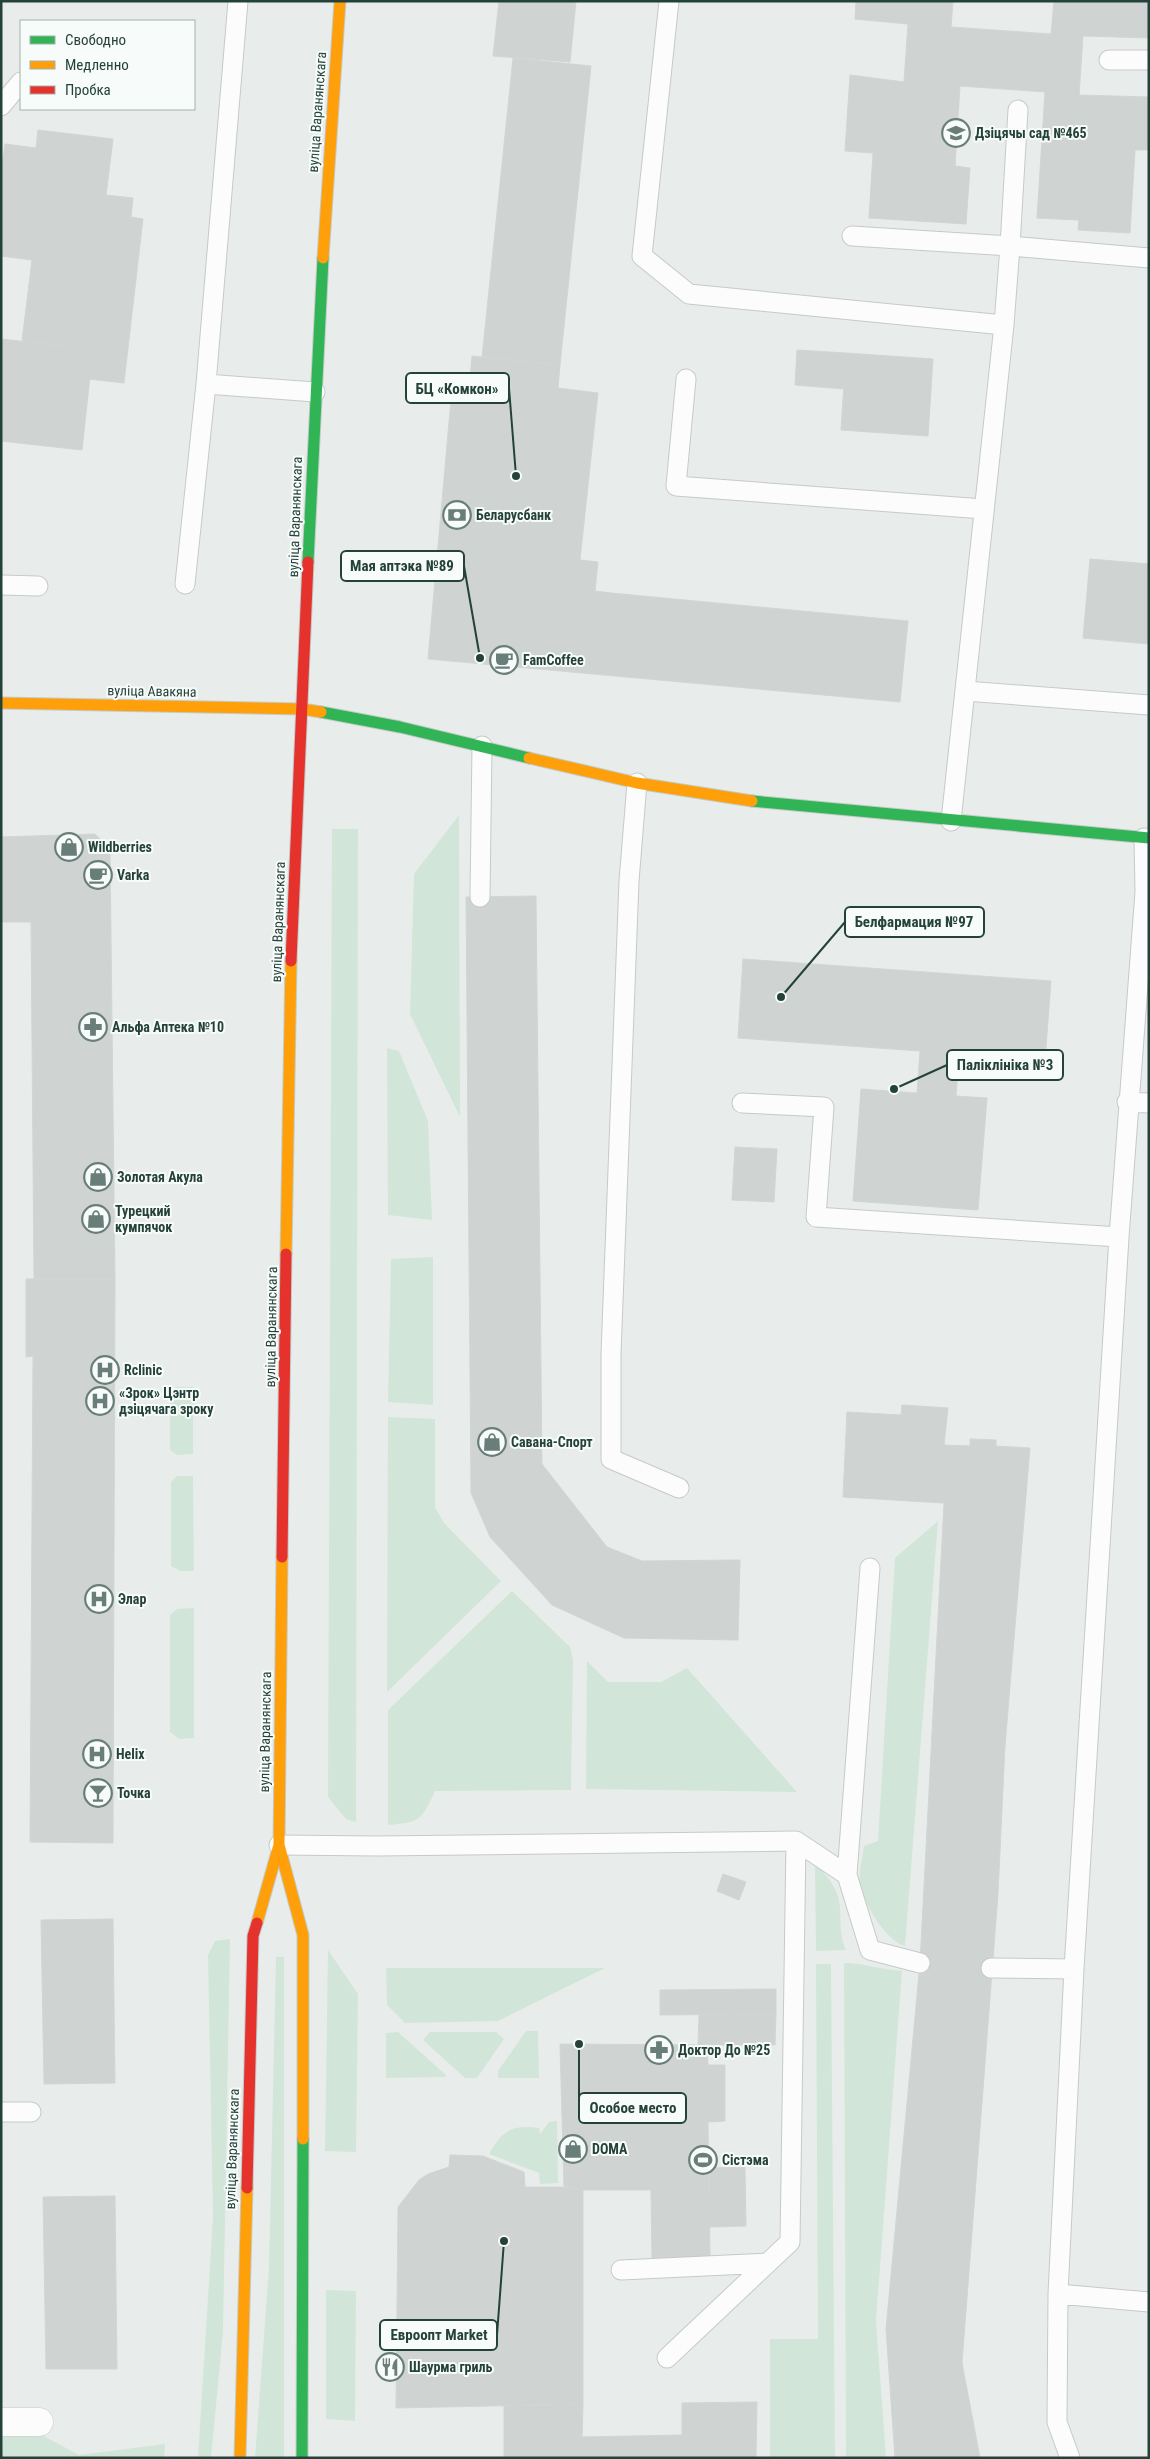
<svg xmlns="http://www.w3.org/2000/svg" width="1150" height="2459" font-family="'Roboto Condensed',sans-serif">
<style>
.green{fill:#d1e6d8}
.building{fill:#cfd4d2;stroke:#d1d6d4}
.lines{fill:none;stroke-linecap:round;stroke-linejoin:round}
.lane-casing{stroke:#c5cac8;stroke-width:21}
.street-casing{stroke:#c5cac8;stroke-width:29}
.fast-casing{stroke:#c3cbc8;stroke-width:13}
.slow-casing{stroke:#c3cbc8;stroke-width:13}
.jam-casing{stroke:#c3cbc8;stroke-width:13}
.lane{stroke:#fcfcfc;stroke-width:19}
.street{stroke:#fcfcfc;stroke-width:28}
.fast{stroke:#30b455;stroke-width:11}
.slow{stroke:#ff9f0a;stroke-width:11}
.jam{stroke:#e5322d;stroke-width:11}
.labels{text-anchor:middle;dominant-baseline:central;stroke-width:4;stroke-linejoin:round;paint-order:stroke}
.street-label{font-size:14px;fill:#24423a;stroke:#f7fbf9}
.poi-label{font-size:14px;font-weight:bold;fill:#24423a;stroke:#f7fbf9;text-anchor:start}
.leader{fill:none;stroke:#24423a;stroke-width:2}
.callout-dot{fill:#24423a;stroke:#f7fbf9;stroke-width:2}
.callout{fill:#f7fbf9;stroke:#24423a;stroke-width:2}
.callout-label{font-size:15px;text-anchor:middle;font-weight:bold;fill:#24423a}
</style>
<rect width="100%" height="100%" fill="#e8edeb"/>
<path class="green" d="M 459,815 L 460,1117 L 410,1014 L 414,874 Z
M 332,829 L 358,829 L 356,1822 L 346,1819 L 328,1797 Z
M 387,1048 L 399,1051 L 428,1121 L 432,1220 L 388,1215 Z
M 433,1257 L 433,1405 L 388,1402 L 391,1259 Z
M 176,1387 L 193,1387 L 193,1454 L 177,1455 L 170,1450 L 170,1393 Z
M 388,1417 L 435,1419 L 435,1507 L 444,1523 L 501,1581 L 387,1692 Z
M 177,1476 L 193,1476 L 194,1571 L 180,1571 L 171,1566 L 171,1482 Z
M 938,1521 L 905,1946 C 887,1942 863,1903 860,1885 C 858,1873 863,1857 864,1846 L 878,1841 L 895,1558 Z
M 512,1591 L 570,1647 L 573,1660 L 571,1790 L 435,1791 C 421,1820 422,1822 388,1825 L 388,1710 Z
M 194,1608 L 194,1738 L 179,1739 L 170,1732 L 170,1615 L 177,1609 Z
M 587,1661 L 608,1682 L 661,1682 L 687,1668 L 797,1792 L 586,1789 Z
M 815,1864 C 825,1874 833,1882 838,1896 C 843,1914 837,1931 846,1950 L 816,1951 Z
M 230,1939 L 223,2332 L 211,2458 L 198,2458 L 213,2217 L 208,1955 L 215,1941 Z
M 328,1950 L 358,1994 L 356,2152 L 325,2151 Z
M 276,1957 L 284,1957 L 284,2458 L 255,2458 L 269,2267 Z
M 844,1963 C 864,1963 883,1970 902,1971 L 876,2321 L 886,2458 L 846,2458 Z
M 816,1964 L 831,1964 L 835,2458 L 770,2458 L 770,2339 L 818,2339 Z
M 386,1968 L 605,1968 L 498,2021 L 405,2023 L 387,2005 Z
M 526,2031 L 538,2031 L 539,2078 L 498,2078 L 498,2071 Z
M 398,2032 L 446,2075 L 445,2077 L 386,2078 L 386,2033 Z
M 430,2032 L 496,2032 L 504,2039 L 477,2078 L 465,2078 L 423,2040 Z
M 557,2121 L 558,2183 L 540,2184 L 539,2173 L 489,2154 C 502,2131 511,2124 539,2128 L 540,2134 L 549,2122 Z
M 326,2290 L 356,2291 L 355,2421 L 326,2419 Z
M 1,2434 L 40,2434 L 79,2455 L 165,2444 L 164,2458 L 1,2458 Z"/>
<path class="building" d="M 499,1 L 576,1 L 570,62 L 493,56 Z
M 856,1 L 953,1 L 951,27 L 1051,34 L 1054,1 L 1149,1 L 1149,38 L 1083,36 L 1079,95 L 1149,97 L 1149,150 L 1135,150 L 1130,233 L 1078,230 L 1079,220 L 1037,218 L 1045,92 L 960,86 L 955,166 L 970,168 L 966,224 L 869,218 L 873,153 L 845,151 L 850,75 L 904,82 L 908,24 L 855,19 Z
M 513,58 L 591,66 L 560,365 L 482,357 Z
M 38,130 L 113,139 L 106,195 L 133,198 L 131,217 L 143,219 L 124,383 L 89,379 L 93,349 L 22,341 L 32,260 L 1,256 L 1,173 L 5,144 L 36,148 Z
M 1,339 L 93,349 L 82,450 L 1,441 Z
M 797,350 L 846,353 L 844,389 L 795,385 Z
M 846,353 L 933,359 L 928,436 L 841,430 Z
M 472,356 L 560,365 L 558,388 L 598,393 L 580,560 L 598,562 L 595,591 L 611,593 L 604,675 L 428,659 L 453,377 L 470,379 Z
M 1090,559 L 1149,564 L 1149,644 L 1083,638 Z
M 611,593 L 908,621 L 900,702 L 604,675 Z
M 95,834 L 110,849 L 115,1279 L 34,1279 L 31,922 L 1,922 L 1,837 Z
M 536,896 L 542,1464 L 607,1547 L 642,1561 L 740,1560 L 738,1640 L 624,1638 L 552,1605 L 490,1537 L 471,1493 L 466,897 Z
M 743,959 L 1051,981 L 1045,1061 L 959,1055 L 956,1096 L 987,1098 L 978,1210 L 853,1201 L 861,1089 L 917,1093 L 920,1051 L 738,1038 Z
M 735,1147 L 777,1149 L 774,1202 L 732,1200 Z
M 26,1279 L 115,1279 L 113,1843 L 30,1842 L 33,1356 L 26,1357 Z
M 902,1405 L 948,1408 L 944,1445 L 970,1446 L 970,1439 L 996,1440 L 996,1446 L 1030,1448 L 1005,1746 L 998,1894 L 962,2363 L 980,2458 L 895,2458 L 886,2329 L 920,1963 L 944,1503 L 843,1497 L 847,1412 L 901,1415 Z
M 723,1874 L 746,1882 L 739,1900 L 717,1891 Z
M 113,1919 L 115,2083 L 44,2084 L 41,1920 Z
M 776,1989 L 776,2014 L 660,2015 L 660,1990 Z
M 776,2014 L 775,2045 L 698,2045 L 699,2015 Z
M 560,2044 L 707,2045 L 708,2065 L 725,2065 L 725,2121 L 708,2122 L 710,2257 L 652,2258 L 651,2190 L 583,2190 L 564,2186 Z
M 450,2155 L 483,2156 L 524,2172 L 525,2187 L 562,2187 L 583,2190 L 583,2404 L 396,2408 L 398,2207 L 419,2180 L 428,2174 L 449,2167 Z
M 745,2167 L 746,2226 L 710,2227 L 709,2168 Z
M 115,2196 L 117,2369 L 46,2369 L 43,2197 Z
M 757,2402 L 756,2458 L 504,2458 L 504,2406 L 583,2404 L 582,2437 L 682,2435 L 682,2403 Z"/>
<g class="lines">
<defs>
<path id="lane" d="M 669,1 L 642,256 L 689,294 L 1004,325 L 951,821
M 1109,60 L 1149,60
M 1,106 L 21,82
M 852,236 L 1010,246 L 1018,110
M 1004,325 L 1010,246 L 1149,258
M 686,379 L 676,486 L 984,509
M 206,384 L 315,392
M 185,584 L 206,384 L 238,1
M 1,585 L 38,586
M 965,691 L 1149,705
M 637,783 L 629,881 L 611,1354 L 611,1459 L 679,1488
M 480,897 L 482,746
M 1127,1102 L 1149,1103
M 742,1103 L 824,1107 L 816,1217 L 1119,1237
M 279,1845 L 377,1846 L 796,1841
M 847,1875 L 870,1568
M 991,1968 L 1074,1969
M 1,2112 L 31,2112
M 621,2270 L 768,2263
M 1058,2294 L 1149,2302
M 667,2358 L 790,2242 L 796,1841 L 847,1875 L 870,1950 L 920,1963
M 1070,2458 L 1057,2422 L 1058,2294 L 1074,1969 L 1119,1237 L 1145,892 L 1144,838"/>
<path id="street" d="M 1,2422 L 39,2422"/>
<path id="fast" d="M 308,562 L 323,258
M 321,712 L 400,727 L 529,758
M 752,801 L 1149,838
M 302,2458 L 303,2139"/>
<path id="slow" d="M 323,258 L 340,1
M 1,703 L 302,709 L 321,712
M 529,758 L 637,783 L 752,801
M 286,1254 L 291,961
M 279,1845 L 303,1935 L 303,2139
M 257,1923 L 279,1845 L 282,1557
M 240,2458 L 247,2188"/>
<path id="jam" d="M 291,961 L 308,562
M 282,1557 L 286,1254
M 247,2188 L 253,1936 L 257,1923"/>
</defs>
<use href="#lane" class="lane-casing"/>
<use href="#street" class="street-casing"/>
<use href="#fast" class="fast-casing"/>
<use href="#slow" class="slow-casing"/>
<use href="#jam" class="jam-casing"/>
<use href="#lane" class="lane"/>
<use href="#street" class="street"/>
<use href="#fast" class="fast"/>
<use href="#slow" class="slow"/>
<use href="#jam" class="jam"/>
</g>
<defs>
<symbol id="school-ring" viewBox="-11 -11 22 22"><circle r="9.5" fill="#f7fbf9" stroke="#697e78" stroke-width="1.5"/><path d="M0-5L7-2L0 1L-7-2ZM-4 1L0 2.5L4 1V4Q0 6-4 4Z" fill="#697e78"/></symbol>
<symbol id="bank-ring" viewBox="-11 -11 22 22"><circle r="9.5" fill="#f7fbf9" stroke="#697e78" stroke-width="1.5"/><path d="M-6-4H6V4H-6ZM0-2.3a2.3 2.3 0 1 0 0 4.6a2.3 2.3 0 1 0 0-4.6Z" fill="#697e78"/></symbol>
<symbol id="cafe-ring" viewBox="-11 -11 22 22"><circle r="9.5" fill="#f7fbf9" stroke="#697e78" stroke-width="1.5"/><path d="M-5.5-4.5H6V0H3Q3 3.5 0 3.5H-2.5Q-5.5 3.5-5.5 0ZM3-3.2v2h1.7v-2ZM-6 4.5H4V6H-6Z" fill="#697e78"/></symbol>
<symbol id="shop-ring" viewBox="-11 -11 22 22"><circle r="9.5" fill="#f7fbf9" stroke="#697e78" stroke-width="1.5"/><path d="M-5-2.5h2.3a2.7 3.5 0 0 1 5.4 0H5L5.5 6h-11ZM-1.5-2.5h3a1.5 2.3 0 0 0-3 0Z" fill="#697e78"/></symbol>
<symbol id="pharmacy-ring" viewBox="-11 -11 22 22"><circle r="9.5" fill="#f7fbf9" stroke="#697e78" stroke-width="1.5"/><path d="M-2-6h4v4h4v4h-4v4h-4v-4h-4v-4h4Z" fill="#697e78"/></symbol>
<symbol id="hospital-ring" viewBox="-11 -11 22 22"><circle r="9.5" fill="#f7fbf9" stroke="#697e78" stroke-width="1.5"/><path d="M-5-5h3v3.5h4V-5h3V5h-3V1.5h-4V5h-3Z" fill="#697e78"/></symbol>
<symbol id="bar-ring" viewBox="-11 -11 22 22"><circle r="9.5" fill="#f7fbf9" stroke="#697e78" stroke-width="1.5"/><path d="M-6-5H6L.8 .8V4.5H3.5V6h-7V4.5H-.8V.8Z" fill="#697e78"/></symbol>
<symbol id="stadium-ring" viewBox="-11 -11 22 22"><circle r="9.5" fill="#f7fbf9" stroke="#697e78" stroke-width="1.5"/><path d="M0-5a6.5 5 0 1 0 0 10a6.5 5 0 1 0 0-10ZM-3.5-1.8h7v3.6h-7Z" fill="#697e78"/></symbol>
<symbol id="restaurant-ring" viewBox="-11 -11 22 22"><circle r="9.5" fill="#f7fbf9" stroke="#697e78" stroke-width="1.5"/><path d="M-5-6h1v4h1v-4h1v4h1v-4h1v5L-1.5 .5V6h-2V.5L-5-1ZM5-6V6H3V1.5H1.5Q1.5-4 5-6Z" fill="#697e78"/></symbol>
</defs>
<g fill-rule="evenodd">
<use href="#school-ring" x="940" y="117" width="32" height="32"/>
<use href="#bank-ring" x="441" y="499" width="32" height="32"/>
<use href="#cafe-ring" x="488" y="644" width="32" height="32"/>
<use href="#shop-ring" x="53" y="831" width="32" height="32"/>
<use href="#cafe-ring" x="82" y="859" width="32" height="32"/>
<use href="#pharmacy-ring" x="77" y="1011" width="32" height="32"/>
<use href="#shop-ring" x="82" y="1161" width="32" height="32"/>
<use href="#shop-ring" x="80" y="1203" width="32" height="32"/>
<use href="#hospital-ring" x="89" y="1354" width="32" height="32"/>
<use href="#hospital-ring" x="84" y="1385" width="32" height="32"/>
<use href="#shop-ring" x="476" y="1426" width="32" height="32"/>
<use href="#hospital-ring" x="83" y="1583" width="32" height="32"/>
<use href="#hospital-ring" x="81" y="1738" width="32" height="32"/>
<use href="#bar-ring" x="82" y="1777" width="32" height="32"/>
<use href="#pharmacy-ring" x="643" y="2034" width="32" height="32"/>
<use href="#shop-ring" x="557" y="2133" width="32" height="32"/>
<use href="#stadium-ring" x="687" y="2144" width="32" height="32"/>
<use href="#restaurant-ring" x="374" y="2351" width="32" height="32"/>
</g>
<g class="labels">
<g class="street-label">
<text transform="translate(317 112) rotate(-86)">вуліца Варанянскага</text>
<text transform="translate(295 517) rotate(-88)">вуліца Варанянскага</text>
<text transform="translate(152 691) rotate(1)">вуліца Авакяна</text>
<text transform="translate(278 922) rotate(-88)">вуліца Варанянскага</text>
<text transform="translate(271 1327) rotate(-89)">вуліца Варанянскага</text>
<text transform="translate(265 1732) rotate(-89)">вуліца Варанянскага</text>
<text transform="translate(232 2149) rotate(-88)">вуліца Варанянскага</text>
</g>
<g class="poi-label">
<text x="975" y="133">Дзіцячы сад №465</text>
<text x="476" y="515">Беларусбанк</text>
<text x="523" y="660">FamCoffee</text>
<text x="88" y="847">Wildberries</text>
<text x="117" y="875">Varka</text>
<text x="112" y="1027">Альфа Аптека №10</text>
<text x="117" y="1177">Золотая Акула</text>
<text x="115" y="1211">Турецкий<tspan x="115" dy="16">кумпячок</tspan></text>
<text x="124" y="1370">Rclinic</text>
<text x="119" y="1393">«Зрок» Цэнтр<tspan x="119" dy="16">дзіцячага зроку</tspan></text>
<text x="511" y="1442">Савана-Спорт</text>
<text x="118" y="1599">Элар</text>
<text x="116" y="1754">Helix</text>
<text x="117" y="1793">Точка</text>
<text x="678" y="2050">Доктор До №25</text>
<text x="592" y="2149">DOMA</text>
<text x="722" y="2160">Сістэма</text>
<text x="409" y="2367">Шаурма гриль</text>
</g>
</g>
<path class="leader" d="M516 476L509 388M480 658L464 566M781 997L845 922M894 1089L947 1065M579 2044L579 2108M504 2241L497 2335"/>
<g class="callout-dot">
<circle cx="516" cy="476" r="5"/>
<circle cx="480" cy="658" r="5"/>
<circle cx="781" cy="997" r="5"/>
<circle cx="894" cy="1089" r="5"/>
<circle cx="579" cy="2044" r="5"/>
<circle cx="504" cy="2241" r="5"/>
</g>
<g class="callout">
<rect x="406" y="373" width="103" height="30" rx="5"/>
<rect x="341" y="551" width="123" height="30" rx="5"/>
<rect x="845" y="907" width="139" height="30" rx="5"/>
<rect x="947" y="1050" width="116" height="30" rx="5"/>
<rect x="579" y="2093" width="107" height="30" rx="5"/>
<rect x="380" y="2320" width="117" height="30" rx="5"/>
</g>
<g class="callout-label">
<text x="457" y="394">БЦ «Комкон»</text>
<text x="402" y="571">Мая аптэка №89</text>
<text x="914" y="927">Белфармация №97</text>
<text x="1005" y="1070">Паліклініка №3</text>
<text x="633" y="2113">Особое место</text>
<text x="439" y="2340">Евроопт Market</text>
</g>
<rect width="1150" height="2459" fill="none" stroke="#24423a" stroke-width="5"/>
<rect x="20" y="20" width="175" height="90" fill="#f7fbf9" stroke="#a3b1ad"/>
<rect x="30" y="36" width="25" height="8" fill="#30b455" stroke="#a3b1ad"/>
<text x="65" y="45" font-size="15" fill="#24423a">Свободно</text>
<rect x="30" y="61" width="25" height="8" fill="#ff9f0a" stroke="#a3b1ad"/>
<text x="65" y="70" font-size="15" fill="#24423a">Медленно</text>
<rect x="30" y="86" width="25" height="8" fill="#e5322d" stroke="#a3b1ad"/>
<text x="65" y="95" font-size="15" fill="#24423a">Пробка</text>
</svg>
